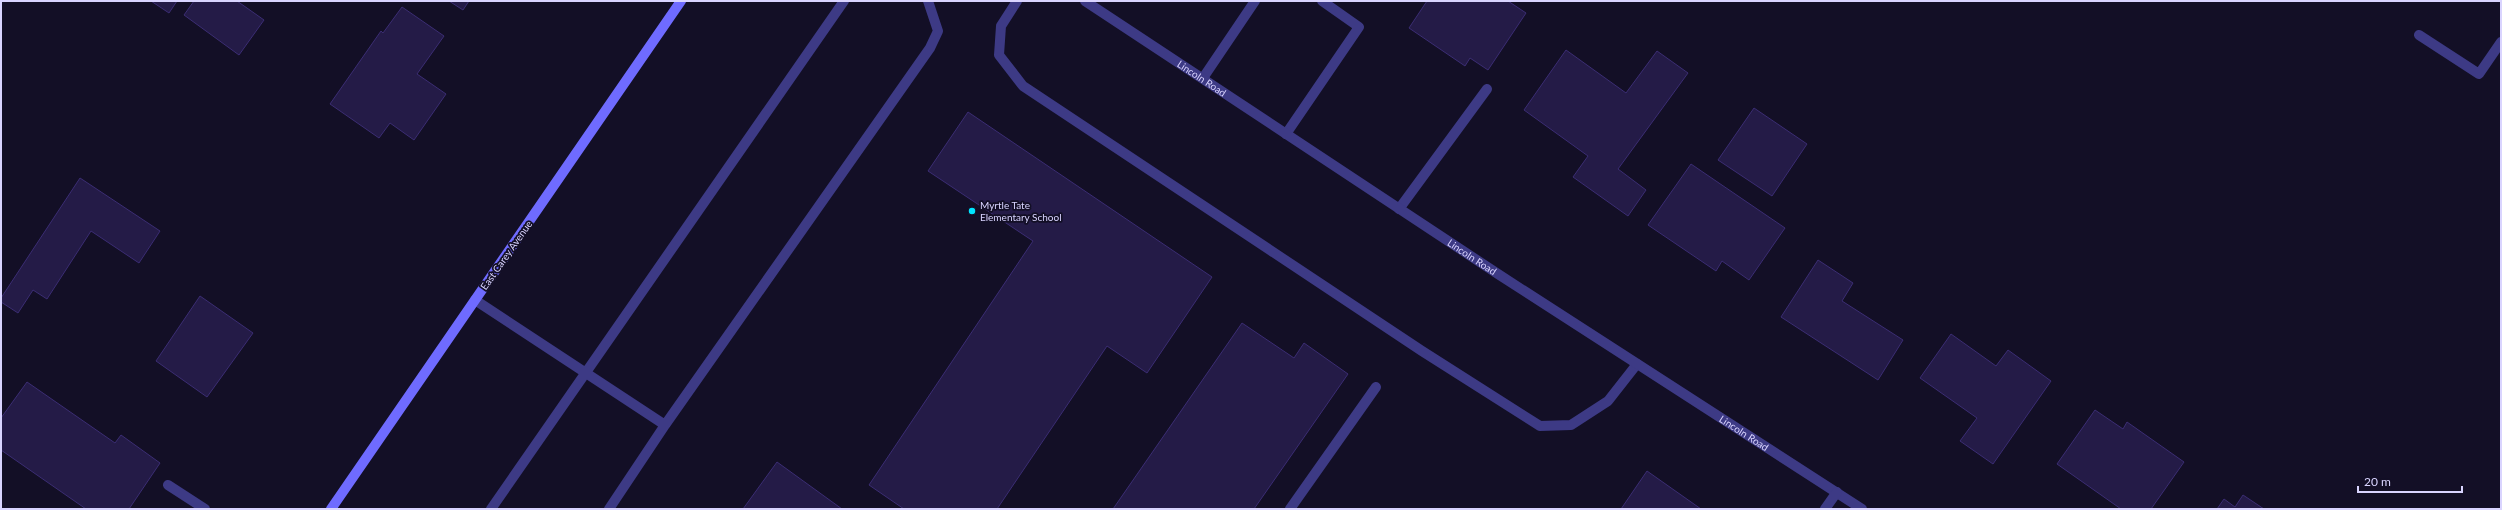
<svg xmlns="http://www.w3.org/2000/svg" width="2502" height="510" font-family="Lato,sans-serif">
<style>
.building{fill:#241b47;stroke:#3b2d73}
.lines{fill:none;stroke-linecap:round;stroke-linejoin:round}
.lane{stroke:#3d3a85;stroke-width:10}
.street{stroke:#3d3a85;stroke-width:10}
.secondary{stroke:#6f6bff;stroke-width:10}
.poi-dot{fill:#00e5ff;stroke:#130f26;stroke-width:1.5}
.labels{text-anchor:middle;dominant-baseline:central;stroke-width:3.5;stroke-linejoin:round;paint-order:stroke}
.street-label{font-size:10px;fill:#d9d4ff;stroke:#130f26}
.poi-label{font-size:10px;fill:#d9d4ff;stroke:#130f26;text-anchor:start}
</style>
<rect width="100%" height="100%" fill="#130f26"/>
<path class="building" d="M 151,1 L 177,1 L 169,13 Z
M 194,1 L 237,1 L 264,20 L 239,55 L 184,15 Z
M 449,1 L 469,1 L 463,10 Z
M 1427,1 L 1508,1 L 1526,13 L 1488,70 L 1470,58 L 1465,66 L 1409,28 Z
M 402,7 L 444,36 L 417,74 L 446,94 L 414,140 L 390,123 L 379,138 L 330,104 L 381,31 L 383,33 Z
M 1566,50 L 1626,93 L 1657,51 L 1688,73 L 1618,169 L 1646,190 L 1628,216 L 1573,177 L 1588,156 L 1524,110 Z
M 1754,108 L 1807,144 L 1772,196 L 1718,160 Z
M 968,112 L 1212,277 L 1147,373 L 1107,346 L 997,509 L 904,509 L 869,485 L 1033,241 L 928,171 Z
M 1691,164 L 1785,228 L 1749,280 L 1722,261 L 1716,271 L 1648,225 Z
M 80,178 L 160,231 L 139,263 L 91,231 L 47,299 L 33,290 L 18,313 L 1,302 L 1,298 Z
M 1818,260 L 1853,283 L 1842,301 L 1903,340 L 1878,380 L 1781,317 Z
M 200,296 L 253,333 L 207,397 L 156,361 Z
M 1242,323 L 1294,358 L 1304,343 L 1348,374 L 1254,509 L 1113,509 Z
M 1951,334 L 1996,366 L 2008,350 L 2051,381 L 1993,464 L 1960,441 L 1977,418 L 1920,378 Z
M 27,382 L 115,443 L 121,435 L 160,463 L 129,509 L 86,509 L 1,450 L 1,418 Z
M 2095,410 L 2123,429 L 2127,422 L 2184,462 L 2151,509 L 2121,509 L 2057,464 Z
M 777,462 L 842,509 L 743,509 Z
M 1647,471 L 1701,509 L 1621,509 Z
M 2243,495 L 2264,509 L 2217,509 L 2224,499 L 2235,507 Z"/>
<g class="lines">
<path class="lane" d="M 1017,1 L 1001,26 L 999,55 L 1023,86 L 1422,351 L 1540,426 L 1571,425 L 1608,401 L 1637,364
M 2419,35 L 2479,74 L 2501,42
M 1203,78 L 1255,1
M 1286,134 L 1359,27 L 1322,1
M 1399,209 L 1487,89
M 475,300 L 665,425
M 168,485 L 205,509
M 491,509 L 844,1
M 609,509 L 665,425 L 930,48 L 938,31 L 928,1
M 1290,509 L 1376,387"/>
<g class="street">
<path id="s1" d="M 1085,1 L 1498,274 L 1862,509"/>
<path d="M 1825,509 L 1837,492"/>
</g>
<path class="secondary" d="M 331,509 L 681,1"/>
</g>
<circle class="poi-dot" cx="972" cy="211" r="4"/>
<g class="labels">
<g class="street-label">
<text stroke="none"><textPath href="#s1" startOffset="140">Lincoln Road</textPath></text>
<text transform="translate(506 255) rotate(-55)">East Carey Avenue</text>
<text stroke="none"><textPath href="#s1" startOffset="464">Lincoln Road</textPath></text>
<text stroke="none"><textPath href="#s1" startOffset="788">Lincoln Road</textPath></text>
</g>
<g class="poi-label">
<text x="980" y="205">Myrtle Tate<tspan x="980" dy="12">Elementary School</tspan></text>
</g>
</g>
<rect width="2502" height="510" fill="none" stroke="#d9d4ff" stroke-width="4"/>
<path d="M2358 486v6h104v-6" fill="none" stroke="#d9d4ff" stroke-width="2"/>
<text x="2364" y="486" font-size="12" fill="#d9d4ff" stroke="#130f26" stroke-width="3" paint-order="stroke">20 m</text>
</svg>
